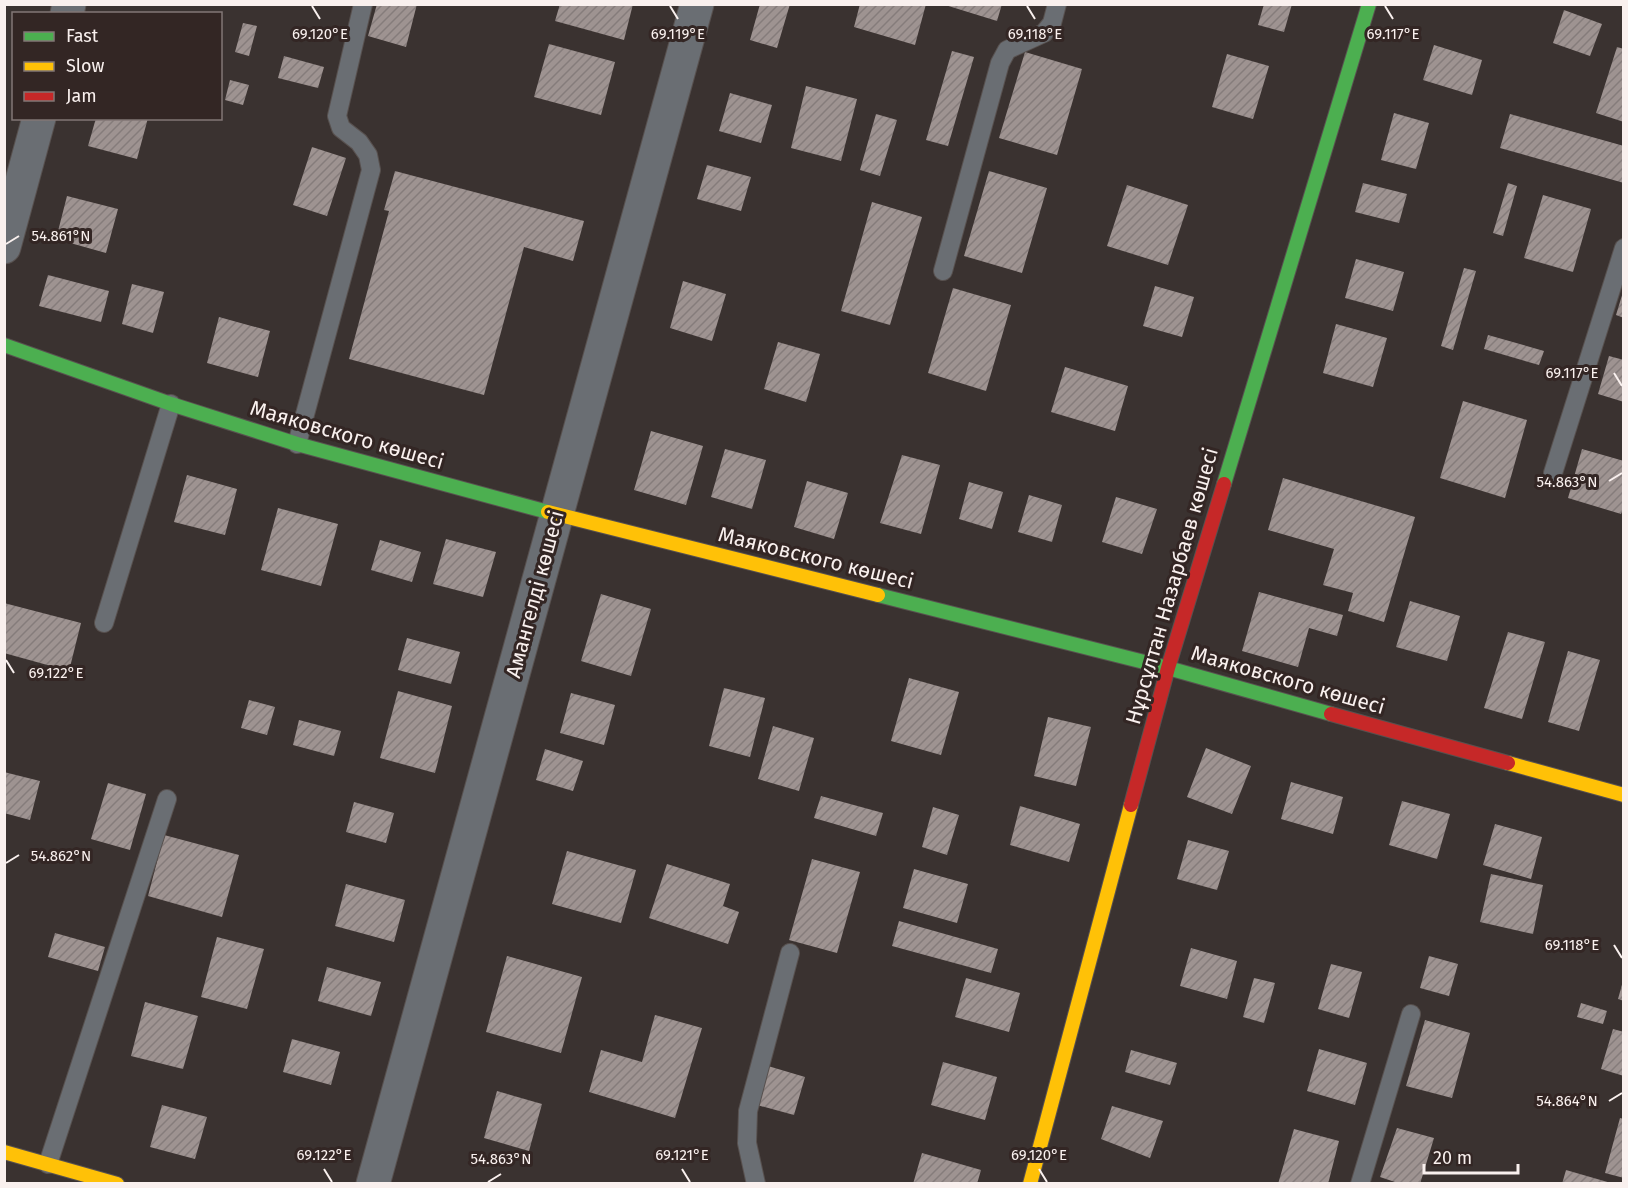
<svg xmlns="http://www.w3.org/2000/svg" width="1628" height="1188" font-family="'Fira Sans',sans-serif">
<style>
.building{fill:url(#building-hatch)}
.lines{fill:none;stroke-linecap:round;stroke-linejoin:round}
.lane-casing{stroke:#58514f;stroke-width:20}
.street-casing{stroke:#58514f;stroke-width:35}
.fast-casing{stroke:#58514f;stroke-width:16}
.slow-casing{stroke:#58514f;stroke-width:16}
.jam-casing{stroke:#58514f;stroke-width:16}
.lane{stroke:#6a6e73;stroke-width:18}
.street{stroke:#6a6e73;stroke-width:33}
.fast{stroke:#4caf50;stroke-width:14}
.slow{stroke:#ffc107;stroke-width:14}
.jam{stroke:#c62828;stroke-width:14}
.ticks{fill:none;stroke:#f9f0ee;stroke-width:2}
.labels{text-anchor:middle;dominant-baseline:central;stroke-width:6;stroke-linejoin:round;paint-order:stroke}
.street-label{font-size:21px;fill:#f9f0ee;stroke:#332624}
.ticks-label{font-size:15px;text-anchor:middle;fill:#f9f0ee;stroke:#332624;stroke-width:6;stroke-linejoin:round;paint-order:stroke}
</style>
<defs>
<pattern id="building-hatch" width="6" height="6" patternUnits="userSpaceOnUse" patternTransform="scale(1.5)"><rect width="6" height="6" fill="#9e9391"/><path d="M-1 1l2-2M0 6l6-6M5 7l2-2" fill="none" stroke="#857c7b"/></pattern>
</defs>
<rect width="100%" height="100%" fill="#3a3230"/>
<path class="building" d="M 377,4 L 417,4 L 406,47 L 368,36 Z
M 560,4 L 633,4 L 624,40 L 555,21 Z
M 760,4 L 790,4 L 777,48 L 750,40 Z
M 860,4 L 926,4 L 915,45 L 854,27 Z
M 942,4 L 1002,4 L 997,21 Z
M 1264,4 L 1292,4 L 1284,32 L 1258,25 Z
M 1564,10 L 1602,24 L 1590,56 L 1553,43 Z
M 243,23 L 257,26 L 249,56 L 235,52 Z
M 549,44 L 615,62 L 601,115 L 534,97 Z
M 1434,45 L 1482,60 L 1472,95 L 1423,80 Z
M 1617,47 L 1624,49 L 1624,122 L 1596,113 Z
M 952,51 L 974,57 L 948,146 L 926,140 Z
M 1025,52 L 1082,69 L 1057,155 L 999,138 Z
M 1227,54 L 1269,66 L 1253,119 L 1212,107 Z
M 284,56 L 324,67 L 318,88 L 278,78 Z
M 230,80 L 249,85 L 243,105 L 225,100 Z
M 806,86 L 857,99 L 841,161 L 791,148 Z
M 730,93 L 772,105 L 761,143 L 719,131 Z
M 1394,113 L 1429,123 L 1416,169 L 1381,160 Z
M 876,114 L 897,120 L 880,176 L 860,170 Z
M 1510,114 L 1624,146 L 1624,183 L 1500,148 Z
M 96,118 L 148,118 L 137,159 L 88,146 Z
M 312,147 L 346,158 L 327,216 L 293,205 Z
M 707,165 L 751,177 L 741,211 L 697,199 Z
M 395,171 L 584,221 L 573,261 L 524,247 L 484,395 L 349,359 L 389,211 L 384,210 Z
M 989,171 L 1047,188 L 1022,273 L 964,256 Z
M 1363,183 L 1407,194 L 1399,223 L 1355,212 Z
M 1508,183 L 1517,186 L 1503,236 L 1493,233 Z
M 1127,185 L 1188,205 L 1168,265 L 1107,246 Z
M 1543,195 L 1591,209 L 1573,272 L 1524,258 Z
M 67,196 L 118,209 L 106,253 L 56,239 Z
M 872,202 L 922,217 L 890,325 L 841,311 Z
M 1356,259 L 1404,272 L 1393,311 L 1345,298 Z
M 1464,268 L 1476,271 L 1453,350 L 1441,346 Z
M 48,275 L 109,291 L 101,322 L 39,306 Z
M 683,281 L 726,294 L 712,341 L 670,328 Z
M 132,284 L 164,292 L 153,333 L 122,324 Z
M 1155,286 L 1194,297 L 1182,337 L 1143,326 Z
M 953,288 L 1011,305 L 986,391 L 928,373 Z
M 1623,292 L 1624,292 L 1624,318 L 1616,315 Z
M 219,317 L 270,331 L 258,377 L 207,363 Z
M 1336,324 L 1387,338 L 1373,387 L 1323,373 Z
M 1488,335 L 1544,351 L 1539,365 L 1484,349 Z
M 778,342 L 820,354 L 806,402 L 764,389 Z
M 1609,356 L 1624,360 L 1624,402 L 1598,394 Z
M 1065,367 L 1128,386 L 1115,431 L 1051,412 Z
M 1463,401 L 1527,420 L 1505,498 L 1440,478 Z
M 651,431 L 703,446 L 686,505 L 634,490 Z
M 725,449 L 766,460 L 752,509 L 711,497 Z
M 1582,449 L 1624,461 L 1624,507 L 1621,514 L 1568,498 Z
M 902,455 L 940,465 L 921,534 L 880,523 Z
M 187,475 L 237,489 L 225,535 L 174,522 Z
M 1283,478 L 1415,517 L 1384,622 L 1348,611 L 1353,593 L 1323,585 L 1334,549 L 1268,530 Z
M 807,481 L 848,493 L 834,539 L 794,527 Z
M 969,482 L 1003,492 L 992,529 L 959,519 Z
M 1029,495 L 1062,505 L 1052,542 L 1018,532 Z
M 1116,497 L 1157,509 L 1142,554 L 1102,542 Z
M 278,508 L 338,524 L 321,586 L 261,570 Z
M 446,539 L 496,552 L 483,597 L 433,584 Z
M 380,540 L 421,552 L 412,582 L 371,570 Z
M 1259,592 L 1343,615 L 1337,636 L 1309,628 L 1298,667 L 1242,651 Z
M 601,594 L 651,609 L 631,676 L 581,661 Z
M 1410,601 L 1460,616 L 1447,661 L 1396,647 Z
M 4,603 L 81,623 L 69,671 L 4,653 Z
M 1508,632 L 1545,642 L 1522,719 L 1484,708 Z
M 407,638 L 460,652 L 451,684 L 398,670 Z
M 1568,651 L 1600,660 L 1579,731 L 1548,722 Z
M 909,678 L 959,692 L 941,755 L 891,741 Z
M 724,688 L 765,698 L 750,757 L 709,746 Z
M 398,691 L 452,706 L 435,773 L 380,758 Z
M 571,693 L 615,705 L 604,745 L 560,733 Z
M 249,700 L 275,707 L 267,735 L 241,728 Z
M 1048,717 L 1091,727 L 1076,786 L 1034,776 Z
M 299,720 L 341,731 L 334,756 L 293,745 Z
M 773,726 L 814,738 L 799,791 L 758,779 Z
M 1206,748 L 1251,766 L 1232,814 L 1187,797 Z
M 545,749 L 583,761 L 573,791 L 536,780 Z
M 4,772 L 40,781 L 30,820 L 4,813 Z
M 1291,782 L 1343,797 L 1333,834 L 1281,819 Z
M 108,783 L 146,794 L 130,850 L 91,839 Z
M 821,796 L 883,813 L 876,836 L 814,818 Z
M 1402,801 L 1450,814 L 1437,859 L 1389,845 Z
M 354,802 L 394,813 L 386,843 L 346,832 Z
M 1020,806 L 1080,824 L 1069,862 L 1010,845 Z
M 933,807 L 959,815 L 947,855 L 922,847 Z
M 1495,824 L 1542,837 L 1531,879 L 1483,865 Z
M 164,835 L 239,855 L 222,917 L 148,896 Z
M 1188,840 L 1229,851 L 1217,890 L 1177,879 Z
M 567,851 L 636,870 L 621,923 L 552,904 Z
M 812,859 L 860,872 L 837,953 L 789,940 Z
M 667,864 L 730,884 L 723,906 L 739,912 L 728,944 L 649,918 Z
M 914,869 L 968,884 L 957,923 L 903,908 Z
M 1491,874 L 1543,885 L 1533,934 L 1480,922 Z
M 346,884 L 405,900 L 394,942 L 335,926 Z
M 899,921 L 998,949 L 991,973 L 892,946 Z
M 55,933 L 105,947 L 98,971 L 48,957 Z
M 217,937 L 264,949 L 247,1009 L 201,997 Z
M 1191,948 L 1237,961 L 1227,999 L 1180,986 Z
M 507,956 L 582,977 L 561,1053 L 486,1032 Z
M 1429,956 L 1458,964 L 1449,996 L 1420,988 Z
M 1331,964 L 1362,972 L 1349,1018 L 1318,1009 Z
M 327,967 L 381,982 L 371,1016 L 318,1001 Z
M 966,978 L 1020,993 L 1009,1032 L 955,1017 Z
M 1254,978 L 1275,983 L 1264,1023 L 1243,1017 Z
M 1623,981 L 1624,981 L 1624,1001 L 1618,999 Z
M 145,1002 L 198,1016 L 183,1069 L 131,1056 Z
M 1581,1003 L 1607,1011 L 1603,1024 L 1577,1017 Z
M 655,1015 L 702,1028 L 675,1118 L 589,1092 L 601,1050 L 642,1062 Z
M 1425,1020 L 1470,1033 L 1452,1098 L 1406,1086 Z
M 1613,1029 L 1624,1032 L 1624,1076 L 1601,1069 Z
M 292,1039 L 340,1052 L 331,1085 L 283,1072 Z
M 1319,1049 L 1367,1063 L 1355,1105 L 1307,1091 Z
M 1131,1050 L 1177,1063 L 1170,1085 L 1125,1072 Z
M 943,1062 L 997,1077 L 985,1120 L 931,1105 Z
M 768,1066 L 805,1077 L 794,1115 L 757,1105 Z
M 497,1091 L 542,1104 L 529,1151 L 484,1138 Z
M 162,1105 L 207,1117 L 195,1159 L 150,1147 Z
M 1112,1106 L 1163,1121 L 1150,1158 L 1101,1139 Z
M 1620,1118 L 1624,1119 L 1624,1178 L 1605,1173 Z
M 1397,1128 L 1434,1138 L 1420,1184 L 1401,1184 L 1380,1177 Z
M 1294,1129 L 1339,1141 L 1328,1184 L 1278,1184 Z
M 922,1153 L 981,1170 L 977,1184 L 913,1184 Z
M 1566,1170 L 1611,1183 L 1611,1184 L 1562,1184 Z"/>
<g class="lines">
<defs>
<path id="lane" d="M 943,271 L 1000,63 L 1007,50 L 1044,33 L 1052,23 L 1057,4
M 297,444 L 371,170 L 368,155 L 359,142 L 341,128 L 337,116 L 363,4
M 1553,473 L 1624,248
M 104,623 L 171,404
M 48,1164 L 167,799
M 756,1184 L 747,1143 L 748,1111 L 790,953
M 1360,1184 L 1411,1014"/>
<path id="street" d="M 67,14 L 69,4
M 4,247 L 39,118
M 373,1184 L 697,4"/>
<path id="fast" d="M 4,345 L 171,404 L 297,444 L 548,512
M 1224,484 L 1369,4
M 878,595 L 1168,668 L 1331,714"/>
<path id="slow" d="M 548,512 L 878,595
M 1508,763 L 1624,795
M 4,1152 L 117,1184
M 1030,1184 L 1131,805"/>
<path id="jam" d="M 1331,714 L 1508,763
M 1131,805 L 1168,668 L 1224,484"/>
</defs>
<use href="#lane" class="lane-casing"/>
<use href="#street" class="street-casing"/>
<use href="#fast" class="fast-casing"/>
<use href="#slow" class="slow-casing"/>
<use href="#jam" class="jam-casing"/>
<use href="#lane" class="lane"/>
<use href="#street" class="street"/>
<use href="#fast" class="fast"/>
<use href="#slow" class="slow"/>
<use href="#jam" class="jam"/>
</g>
<path class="ticks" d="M 312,6 L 320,19M 670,6 L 678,19M 1027,6 L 1035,19M 1385,6 L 1393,19M 6,244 L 19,236M 1614,373 L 1622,386M 1609,481 L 1622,473M 6,660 L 14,673M 6,863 L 19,855M 1614,945 L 1622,958M 1609,1101 L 1622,1093M 324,1169 L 332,1182M 682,1169 L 690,1182M 1039,1169 L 1047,1182M 488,1182 L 501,1174"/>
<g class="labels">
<g class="street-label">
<text transform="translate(347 435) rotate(16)">Маяковского көшесі</text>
<text transform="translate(816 558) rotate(14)">Маяковского көшесі</text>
<text transform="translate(1172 586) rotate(-74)">Нұрсұлтан Назарбаев көшесі</text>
<text transform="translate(535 594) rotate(-75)">Амангелді көшесі</text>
<text transform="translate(1288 680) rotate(16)">Маяковского көшесі</text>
</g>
</g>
<g class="ticks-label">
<text x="320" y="39">69.120°E</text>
<text x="678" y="39">69.119°E</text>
<text x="1035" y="39">69.118°E</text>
<text x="1393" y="39">69.117°E</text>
<text x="61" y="241">54.861°N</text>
<text x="1572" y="378">69.117°E</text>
<text x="1567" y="487">54.863°N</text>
<text x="56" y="678">69.122°E</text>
<text x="61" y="861">54.862°N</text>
<text x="1572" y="950">69.118°E</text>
<text x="1567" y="1106">54.864°N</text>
<text x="324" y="1160">69.122°E</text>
<text x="682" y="1160">69.121°E</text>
<text x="1039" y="1160">69.120°E</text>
<text x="501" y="1164">54.863°N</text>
</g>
<rect width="1628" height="1188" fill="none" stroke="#f9f0ee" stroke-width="12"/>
<rect x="12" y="12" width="210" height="108" fill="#332624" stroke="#827775" stroke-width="1.5"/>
<rect x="24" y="32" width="30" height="9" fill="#4caf50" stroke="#827775" stroke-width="1.5"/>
<text x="66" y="42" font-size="18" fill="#f9f0ee">Fast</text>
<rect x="24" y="62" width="30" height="9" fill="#ffc107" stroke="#827775" stroke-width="1.5"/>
<text x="66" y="72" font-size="18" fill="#f9f0ee">Slow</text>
<rect x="24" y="92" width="30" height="9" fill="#c62828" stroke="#827775" stroke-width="1.5"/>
<text x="66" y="102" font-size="18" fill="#f9f0ee">Jam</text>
<path d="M1424 1164v9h94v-9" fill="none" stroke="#f9f0ee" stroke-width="3"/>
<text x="1433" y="1164" font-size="18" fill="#f9f0ee" stroke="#332624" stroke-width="4.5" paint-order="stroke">20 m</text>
</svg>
